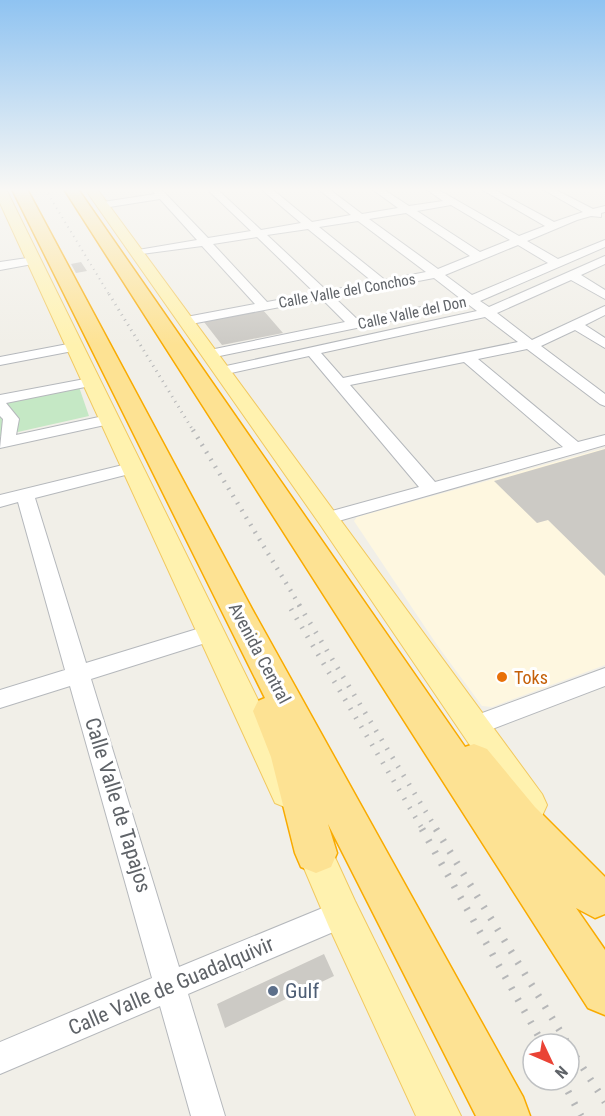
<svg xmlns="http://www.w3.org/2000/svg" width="605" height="1116" font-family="'Roboto Condensed',sans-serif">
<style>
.commercial{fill:#fef7e0}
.green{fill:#c5e8c5}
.building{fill:#cccac5}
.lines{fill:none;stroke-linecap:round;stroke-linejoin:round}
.minor-casing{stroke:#b5b8bc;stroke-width:2}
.major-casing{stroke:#f2c960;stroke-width:2}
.highway-casing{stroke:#f9ab00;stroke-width:3}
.minor{fill:#fff;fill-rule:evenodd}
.major{fill:#fff2af;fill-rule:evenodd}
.highway{fill:#fde293;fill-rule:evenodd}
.rail-far4{stroke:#b6b7b8;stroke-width:2;stroke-dasharray:1 4.5;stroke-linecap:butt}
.rail-far3{stroke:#b6b7b8;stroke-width:3;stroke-dasharray:1 5;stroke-linecap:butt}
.rail-far2{stroke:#b6b7b8;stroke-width:4.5;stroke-dasharray:1.5 7;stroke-linecap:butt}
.rail-far1{stroke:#b6b7b8;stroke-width:5;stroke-dasharray:1.5 9;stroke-linecap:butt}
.rail{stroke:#b6b7b8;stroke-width:7;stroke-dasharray:2 11;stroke-linecap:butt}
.food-dot{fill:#e8710a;stroke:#fff;stroke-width:2}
.service-dot{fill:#5c6f8a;stroke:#fff;stroke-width:2}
.labels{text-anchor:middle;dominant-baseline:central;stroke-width:6;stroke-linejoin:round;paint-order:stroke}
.far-street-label{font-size:15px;fill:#5f6368;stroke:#fff}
.street-label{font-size:18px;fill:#5f6368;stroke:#fff}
.food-label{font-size:18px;fill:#c56008;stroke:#fff;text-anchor:start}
.near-street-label{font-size:21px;fill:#5f6368;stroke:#fff}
.near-service-label{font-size:21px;fill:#4e5e75;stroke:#fff;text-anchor:start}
</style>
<rect width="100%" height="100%" fill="#f1efe8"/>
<path class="commercial" d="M 605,448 L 605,665 L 492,707 L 482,706 L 437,645 L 354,521 L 357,517 Z"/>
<path class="green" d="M 79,387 L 89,416 L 0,436 L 0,404 Z"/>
<path class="building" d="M 81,262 L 87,271 L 76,273 L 71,264 Z
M 263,310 L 283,333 L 222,345 L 204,322 Z
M 605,449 L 605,576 L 548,520 L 537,523 L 494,481 Z
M 324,954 L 334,976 L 225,1028 L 217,1004 Z"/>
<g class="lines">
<defs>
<path id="minor" d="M 151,189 L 161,189 L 208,238 L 251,231 L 207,189 L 217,189 L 261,230 L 301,223 L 261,189 L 272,189 L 312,222 L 351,215 L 318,189 L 329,189 L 362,214 L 398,208 L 372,189 L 383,189 L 409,206 L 443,201 L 426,189 L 437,189 L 519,236 L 545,226 L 481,189 L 493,189 L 554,222 L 583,212 L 542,189 L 554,189 L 593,209 L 605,206 L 605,212 L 601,213 L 601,217 L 591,216 L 577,220 L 527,241 L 558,259 L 605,240 L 605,247 L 480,301 L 489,307 L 605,256 L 605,264 L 581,275 L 605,290 L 605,299 L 571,280 L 497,313 L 532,340 L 605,306 L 605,315 L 585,325 L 605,338 L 605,348 L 575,330 L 541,346 L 605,394 L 605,406 L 600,404 L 527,349 L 478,359 L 578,442 L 605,435 L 605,445 L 335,522 L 321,522 L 319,518 L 321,514 L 419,487 L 309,356 L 222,375 L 217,374 L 215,371 L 217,368 L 477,311 L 469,305 L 210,358 L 205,357 L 203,354 L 205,351 L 345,322 L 322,299 L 186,325 L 181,324 L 179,321 L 181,318 L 255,304 L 202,246 L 134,255 L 132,253 L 138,250 L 197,240 L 160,199 L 103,208 L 98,205 L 103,202 L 155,194 ZM 451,205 L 510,240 L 480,252 L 417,211 ZM 406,213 L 470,256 L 438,269 L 369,219 ZM 358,221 L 426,272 L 385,280 L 319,227 ZM 308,229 L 373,282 L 327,291 L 267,235 ZM 257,237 L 315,293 L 267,302 L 213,244 ZM 518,245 L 548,263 L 472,295 L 445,275 ZM 434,278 L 461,299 L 358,320 L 334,297 ZM 485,317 L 518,342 L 343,378 L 321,353 ZM 464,362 L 563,447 L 435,482 L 350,385 Z
M 34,257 L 40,261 L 38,263 L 0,270 L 0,262 Z
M 73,343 L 78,344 L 80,347 L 78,350 L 0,365 L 0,357 Z
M 90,378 L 95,379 L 97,382 L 95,385 L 6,403 L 19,419 L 16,435 L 108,415 L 114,417 L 116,420 L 114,423 L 0,448 L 3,419 L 0,416 L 0,395 Z
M 131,463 L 137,464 L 140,468 L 137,472 L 35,498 L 86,663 L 210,625 L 218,627 L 221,633 L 218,639 L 91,679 L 179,967 L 342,900 L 352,904 L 356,914 L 352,924 L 188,994 L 225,1116 L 191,1116 L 160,1006 L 0,1074 L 0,1042 L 152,978 L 70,686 L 0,708 L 0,690 L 65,670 L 18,502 L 0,507 L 0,495 Z
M 605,668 L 605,686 L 474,736 L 466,733 L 462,726 L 466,719 Z"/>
<path id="major" d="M 0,189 L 6,189 L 299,783 L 304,793 L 299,803 L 287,808 L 275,803 L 0,203 Z
M 85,189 L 97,189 L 542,794 L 547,805 L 542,816 L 530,820 L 518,816 L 319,523 Z
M 310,824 L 322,829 L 355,901 L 461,1116 L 416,1116 L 329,927 L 292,840 L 298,829 Z"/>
<path id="highway" d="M 12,189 L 27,189 L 252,609 L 523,1097 L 530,1116 L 476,1116 L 328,824 L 337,853 L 331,867 L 316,873 L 301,867 L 295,853 L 271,757 L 253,711 L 258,701 L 265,698 Z
M 64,189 L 78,189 L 465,747 L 474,744 L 487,749 L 535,807 L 605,877 L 605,914 L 595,918 L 576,908 L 605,950 L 605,1015 L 588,1008 Z"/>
</defs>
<use href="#minor" class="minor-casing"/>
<use href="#major" class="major-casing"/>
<use href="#highway" class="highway-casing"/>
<use href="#minor" class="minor"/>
<use href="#major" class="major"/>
<use href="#highway" class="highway"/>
<path class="rail-far4" d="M 45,189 L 110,296"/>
<path class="rail-far3" d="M 109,294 L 194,432"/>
<path class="rail-far2" d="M 193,430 L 300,606"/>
<path class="rail-far1" d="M 299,605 L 437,830
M 291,609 L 423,830"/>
<path class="rail" d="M 422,829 L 543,1044
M 436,829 L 568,1044
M 569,1046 L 605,1102
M 562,1080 L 581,1116"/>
</g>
<linearGradient id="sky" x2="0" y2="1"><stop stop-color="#8fc3f1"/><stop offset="0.55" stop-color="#f9f8f5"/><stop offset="1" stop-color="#f9f8f5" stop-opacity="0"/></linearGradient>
<rect width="605" height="345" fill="url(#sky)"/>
<circle class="food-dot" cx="502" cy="677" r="6"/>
<circle class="service-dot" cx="273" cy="991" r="6"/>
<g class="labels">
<g class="far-street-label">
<text transform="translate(347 291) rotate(-10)">Calle Valle del Conchos</text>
<text transform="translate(412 313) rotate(-12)">Calle Valle del Don</text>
</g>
<g class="street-label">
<text transform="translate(260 653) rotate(62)">Avenida Central</text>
</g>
<g class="food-label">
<text x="514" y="677">Toks</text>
</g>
<g class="near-street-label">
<text transform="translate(118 805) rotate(73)">Calle Valle de Tapajos</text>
<text transform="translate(171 986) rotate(-23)">Calle Valle de Guadalquivir</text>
</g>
<g class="near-service-label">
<text x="285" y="991">Gulf</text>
</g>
</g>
<g transform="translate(551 1062) rotate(134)"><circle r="28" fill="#ffffff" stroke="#bfc1c3" stroke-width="1.5"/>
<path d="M0-4.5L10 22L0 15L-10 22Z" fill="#ea4335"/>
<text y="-9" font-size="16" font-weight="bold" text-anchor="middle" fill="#5f6368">N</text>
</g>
</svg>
